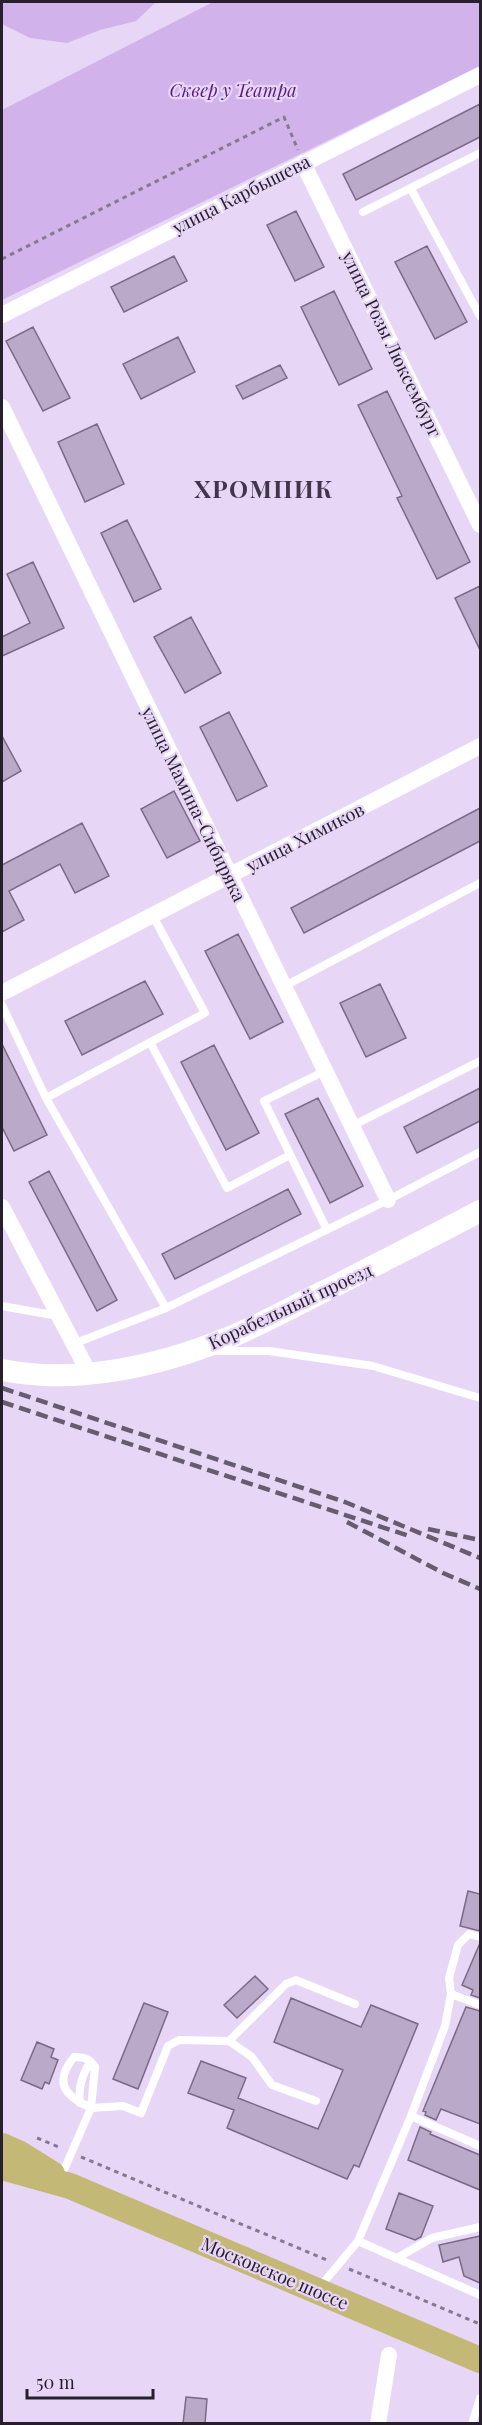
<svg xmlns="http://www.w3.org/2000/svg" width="482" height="2425" font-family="'Playfair Display',serif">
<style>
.green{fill:#d1b2ea}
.building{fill:#baa9c8;stroke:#7a6a86;stroke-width:1.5}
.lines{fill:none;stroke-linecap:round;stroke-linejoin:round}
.path{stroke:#85798f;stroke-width:3;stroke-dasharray:4.5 4.5;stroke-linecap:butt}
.lane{stroke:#fff;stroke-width:8}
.street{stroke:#fff;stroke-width:16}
.secondary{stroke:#fff;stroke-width:22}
.primary{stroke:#c4b876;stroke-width:26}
.rail{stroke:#675c6f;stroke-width:4.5;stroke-dasharray:12 6;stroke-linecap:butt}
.labels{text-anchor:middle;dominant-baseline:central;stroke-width:4.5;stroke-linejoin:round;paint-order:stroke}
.park-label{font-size:18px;font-style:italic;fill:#591c7b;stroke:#e8d6f7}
.street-label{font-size:18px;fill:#27202c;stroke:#e8d6f7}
.district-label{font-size:24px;font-weight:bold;letter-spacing:1.5px;fill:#43344e;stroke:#e8d6f7}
</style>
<rect width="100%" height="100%" fill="#e8d6f7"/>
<path class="green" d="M 2,2 L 156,2 L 136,21 L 100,30 L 67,43 L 30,38 L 2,24 Z
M 213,2 L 480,2 L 480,66 L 2,300 L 2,110 Z"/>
<path class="building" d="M 480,104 L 480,137 L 356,200 L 343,174 Z
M 296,211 L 324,267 L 295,281 L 267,225 Z
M 427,246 L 467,322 L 435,339 L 395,262 Z
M 174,256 L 187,281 L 124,312 L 111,287 Z
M 334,291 L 372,369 L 339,385 L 301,307 Z
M 33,327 L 70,398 L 43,411 L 6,341 Z
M 178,337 L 195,372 L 141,399 L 123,364 Z
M 280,365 L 287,378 L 243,399 L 236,386 Z
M 387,391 L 470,562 L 437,579 L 397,498 L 402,496 L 358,405 Z
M 97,424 L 124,484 L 85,502 L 58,442 Z
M 127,520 L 161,589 L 134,602 L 101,533 Z
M 33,562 L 64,628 L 2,656 L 2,637 L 30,623 L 7,574 Z
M 480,586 L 480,650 L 455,598 Z
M 191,617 L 221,673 L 185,693 L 154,637 Z
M 229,712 L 267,786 L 237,801 L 200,727 Z
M 2,736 L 21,771 L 2,782 Z
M 174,791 L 200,841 L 167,858 L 141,809 Z
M 480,808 L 480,841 L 304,933 L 291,908 Z
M 82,823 L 109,876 L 75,893 L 60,864 L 9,891 L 24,920 L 2,932 L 2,865 Z
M 238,934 L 283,1022 L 250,1039 L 205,951 Z
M 145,981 L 163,1014 L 82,1055 L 65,1021 Z
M 380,984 L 406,1038 L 366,1057 L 340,1003 Z
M 2,1044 L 47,1135 L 14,1151 L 2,1127 Z
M 214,1045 L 259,1133 L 226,1150 L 181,1062 Z
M 480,1088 L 480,1121 L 417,1153 L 404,1127 Z
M 318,1098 L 363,1186 L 330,1203 L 285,1114 Z
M 49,1171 L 117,1300 L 97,1311 L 29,1182 Z
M 288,1189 L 301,1214 L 175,1279 L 162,1254 Z
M 468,1891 L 480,1894 L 480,1931 L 460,1926 Z
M 480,1943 L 480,1998 L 471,1995 L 473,1990 L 462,1985 Z
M 255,1976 L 268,1989 L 237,2018 L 224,2005 Z
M 291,1998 L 361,2027 L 371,2005 L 418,2024 L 359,2167 L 354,2165 L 347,2179 L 227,2128 L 234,2110 L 188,2093 L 201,2061 L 246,2078 L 238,2098 L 318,2129 L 343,2070 L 274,2042 Z
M 144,2003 L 168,2012 L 138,2089 L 113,2079 Z
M 466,2007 L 480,2011 L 480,2124 L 441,2109 L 436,2120 L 425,2115 L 426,2112 L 423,2111 Z
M 37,2042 L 54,2049 L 51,2057 L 58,2060 L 49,2084 L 45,2082 L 42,2089 L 21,2080 Z
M 420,2127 L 431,2132 L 430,2134 L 480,2155 L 480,2190 L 408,2160 Z
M 399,2193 L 433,2206 L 421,2237 L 415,2240 L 386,2229 Z
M 480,2236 L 480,2283 L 464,2276 L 459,2257 L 443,2262 L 439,2245 Z
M 186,2397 L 207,2399 L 205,2424 L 183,2424 Z"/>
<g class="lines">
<path class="path" d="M 2,259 L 284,117 L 298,150
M 37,2138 L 61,2148
M 81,2157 L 327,2260
M 349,2269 L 480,2324"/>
<path class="lane" d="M 411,189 L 480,316
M 363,212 L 480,153
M 283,987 L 480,883
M 2,1005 L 46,1098 L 166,1308
M 150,1042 L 227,1188 L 290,1155
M 325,1071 L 264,1101 L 327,1230
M 46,1098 L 205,1013 L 153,916
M 352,1126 L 480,1061
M 2,1306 L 58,1316
M 73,1344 L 166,1308 L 388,1200 L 480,1152
M 215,1351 L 269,1351 L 373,1366 L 480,1398
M 480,1937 L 469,1934 L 458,1945 L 449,1978 L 451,1994 L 480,2005
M 229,2041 L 286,1984 L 296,1980 L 355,2004
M 74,2057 C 84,2057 90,2059 95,2067 L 91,2108 C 65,2096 53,2083 74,2057 Z
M 80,2103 C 78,2090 81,2079 87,2067 L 95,2067
M 411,2116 L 445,2026 L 451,1994
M 60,2179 L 91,2108 L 123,2106 L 141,2113 L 168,2046 L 179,2040 L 229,2041 L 252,2057 L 272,2085 L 316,2101
M 358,2241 L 480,2295
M 397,2258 L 432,2238 L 480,2227
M 319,2288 L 358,2241 L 411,2116 L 480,2146
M 472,2424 L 480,2398"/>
<path class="street" d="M 303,163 L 480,525
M 2,315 L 480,75
M 2,407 L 388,1200
M 2,993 L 480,746
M 2,1207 L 89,1373
M 378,2424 L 389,2355"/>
<path class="secondary" d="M 2,1370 C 76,1385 159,1366 228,1338 C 263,1324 297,1304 331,1288 C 381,1262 431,1237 480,1211"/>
<path class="primary" d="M 2,2146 L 20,2154 L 52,2174
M 2,2167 L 70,2186 L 480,2360"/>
<path class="rail" d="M 2,1388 L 345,1502 L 480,1558
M 2,1402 L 412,1537
M 347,1522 L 443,1573 L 480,1589
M 428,1529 L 480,1540"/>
</g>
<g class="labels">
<g class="park-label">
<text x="233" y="90">Сквер у Театра</text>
</g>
<g class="street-label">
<text transform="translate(241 194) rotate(-27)">улица Карбышева</text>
<text transform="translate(392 344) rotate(64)">улица Розы Люксембург</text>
<text transform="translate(194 804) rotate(64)">улица Мамина-Сибиряка</text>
<text transform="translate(305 837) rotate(-27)">улица Химиков</text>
<text transform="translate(290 1306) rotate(-25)">Корабельный проезд</text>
<text transform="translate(275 2273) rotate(23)">Московское шоссе</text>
</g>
<g class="district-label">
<text x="264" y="488">ХРОМПИК</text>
</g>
</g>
<rect width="482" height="2425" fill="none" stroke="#27202c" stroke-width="6"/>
<path d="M27 2389v9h126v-9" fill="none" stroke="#27202c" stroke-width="3"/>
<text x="36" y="2389" font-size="18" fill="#27202c" stroke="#e8d6f7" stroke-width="4.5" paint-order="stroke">50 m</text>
</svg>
